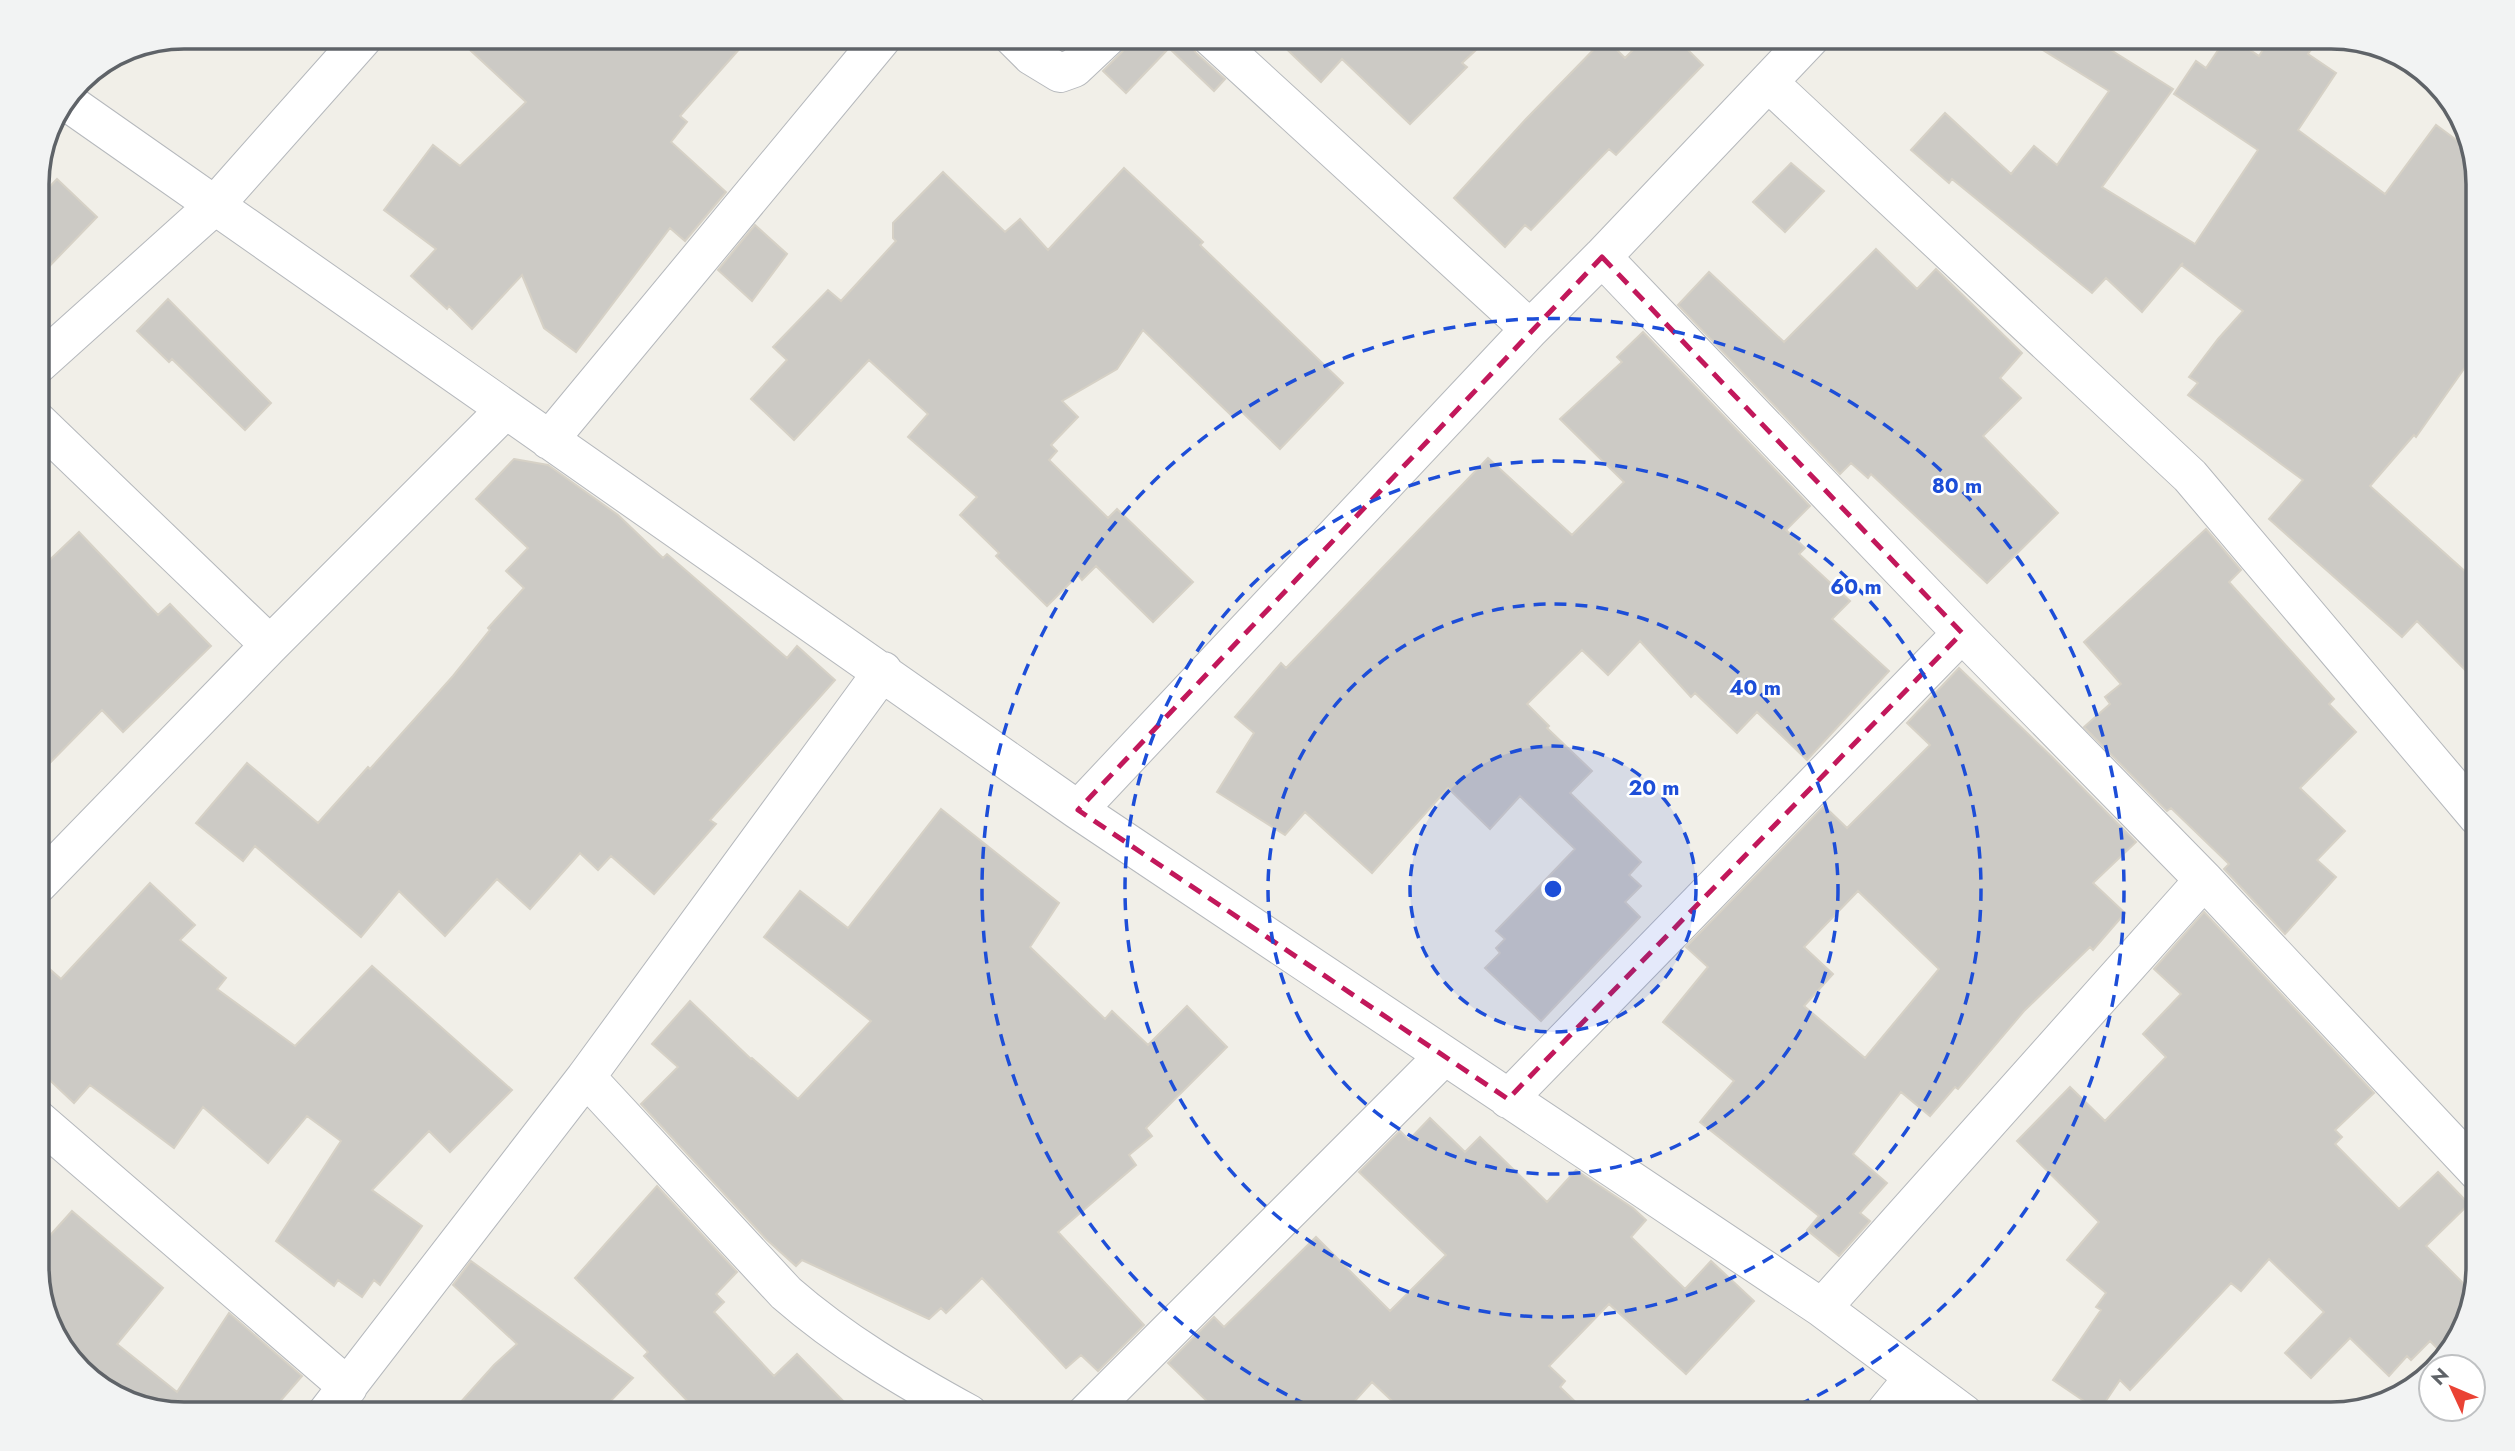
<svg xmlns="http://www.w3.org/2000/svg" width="2515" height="1451" font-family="Jost,sans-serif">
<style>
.building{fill:#cccac5;stroke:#d6d1c6;stroke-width:2;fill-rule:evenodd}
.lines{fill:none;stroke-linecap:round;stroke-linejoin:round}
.minor-casing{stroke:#b5b8bc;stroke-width:40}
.minor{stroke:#fff;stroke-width:38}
.marked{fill:none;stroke:#c2185b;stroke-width:5;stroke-dasharray:14 9;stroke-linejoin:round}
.ring{fill:none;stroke:#1d4ed8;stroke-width:3.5;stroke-dasharray:12 9}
.rim{fill:none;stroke:#5f6368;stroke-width:3.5}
.centre{fill:#1d4ed8;stroke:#fff;stroke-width:3.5}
.ring-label{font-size:21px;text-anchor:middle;font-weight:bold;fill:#1d4ed8;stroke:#fff;stroke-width:5;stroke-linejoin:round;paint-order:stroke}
</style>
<rect width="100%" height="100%" fill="#f1efe8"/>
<path class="building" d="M 456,37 L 750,37 L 680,116 L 687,122 L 671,142 L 726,192 L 685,241 L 670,228 L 576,352 L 544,328 L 522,275 L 472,329 L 449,306 L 447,309 L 411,276 L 436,249 L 384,210 L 433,145 L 460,166 L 526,102 Z
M 1128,37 L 1190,37 L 1190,44 L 1196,53 L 1225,79 L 1214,91 L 1169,48 L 1126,93 L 1103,71 L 1122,52 L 1128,44 Z
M 1243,37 L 1266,37 L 1255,48 Z
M 1274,37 L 1490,37 L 1462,63 L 1467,67 L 1410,124 L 1342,59 L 1321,82 Z
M 1646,37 L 1675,37 L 1703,65 L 1616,155 L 1609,149 L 1531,230 L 1525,225 L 1505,247 L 1454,198 L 1526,119 L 1605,38 L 1625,58 Z
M 2022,37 L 2090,37 L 2173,89 L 2102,187 L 2195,244 L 2258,150 L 2174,94 L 2196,61 L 2206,68 L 2227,37 L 2231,37 L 2259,56 L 2271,37 L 2320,37 L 2308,54 L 2336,73 L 2298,130 L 2385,194 L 2436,125 L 2470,150 L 2478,175 L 2478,349 L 2416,437 L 2414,435 L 2370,486 L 2478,583 L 2478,683 L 2417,621 L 2402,637 L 2269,519 L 2303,480 L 2188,395 L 2198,383 L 2189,377 L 2218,339 L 2243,311 L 2181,265 L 2183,263 L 2142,312 L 2106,278 L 2092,293 L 1952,179 L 1949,183 L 1911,150 L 1945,113 L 2011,174 L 2034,146 L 2057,165 L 2109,91 Z
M 1791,163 L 1824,191 L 1785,232 L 1753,202 Z
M 1124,168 L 1203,242 L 1200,245 L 1343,383 L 1280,449 L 1240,410 L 1233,417 L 1143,330 L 1117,369 L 1062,401 L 1078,417 L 1051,445 L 1057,451 L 1049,460 L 1108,518 L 1117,509 L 1193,582 L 1153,622 L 1096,566 L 1082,580 L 1078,575 L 1047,606 L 996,556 L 999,553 L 960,515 L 977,497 L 908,437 L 928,414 L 869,360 L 794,440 L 751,399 L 787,360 L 773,347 L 828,290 L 841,301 L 896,241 L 893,238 L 893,223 L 943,172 L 1005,232 L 1020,219 L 1048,250 Z
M 57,179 L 97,217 L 37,279 L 37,200 Z
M 755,225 L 787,254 L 752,301 L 718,270 Z
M 1876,249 L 1917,289 L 1936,269 L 2022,353 L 2000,378 L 2021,398 L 1983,436 L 2058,513 L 1987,583 L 1871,474 L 1868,478 L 1851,463 L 1840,474 L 1678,305 L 1709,272 L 1784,342 Z
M 168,299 L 271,403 L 245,430 L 172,359 L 169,362 L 137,331 Z
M 1643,332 L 1810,506 L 1786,530 L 1805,548 L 1799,554 L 1850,601 L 1832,619 L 1889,671 L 1807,760 L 1757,712 L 1737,733 L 1695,693 L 1691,697 L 1640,641 L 1608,675 L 1582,650 L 1527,704 L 1549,726 L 1547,728 L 1592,771 L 1570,793 L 1641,862 L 1629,875 L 1641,886 L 1625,902 L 1640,917 L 1541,1021 L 1485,968 L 1500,953 L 1496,948 L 1505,939 L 1496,931 L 1575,849 L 1520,796 L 1490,829 L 1448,788 L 1372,873 L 1305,812 L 1285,835 L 1217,792 L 1254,733 L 1235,717 L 1281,663 L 1286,668 L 1488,458 L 1572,535 L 1624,482 L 1560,419 L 1622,362 L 1617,357 Z
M 514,459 L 548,465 L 618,515 L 663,558 L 667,554 L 787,658 L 797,646 L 835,680 L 710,820 L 716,824 L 654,894 L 611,856 L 598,870 L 580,853 L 530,909 L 497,879 L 445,936 L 399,891 L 361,937 L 255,846 L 243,861 L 196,823 L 247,763 L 318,823 L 368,767 L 370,769 L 453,676 L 490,630 L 488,628 L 524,588 L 506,571 L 528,548 L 476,499 Z
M 2206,529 L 2241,570 L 2229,582 L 2334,699 L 2329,704 L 2356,732 L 2300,788 L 2345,831 L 2317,860 L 2336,877 L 2285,934 L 2224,869 L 2229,864 L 2171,808 L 2167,811 L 2084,727 L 2110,704 L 2105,697 L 2121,684 L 2084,642 Z
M 79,532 L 158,615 L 170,604 L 211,646 L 123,732 L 102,710 L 37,776 L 37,572 Z
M 1959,668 L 2051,756 L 2136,842 L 2093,883 L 2125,913 L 2093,950 L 2090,947 L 2024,1011 L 1958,1089 L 1955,1087 L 1930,1116 L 1901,1092 L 1853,1154 L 1887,1183 L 1860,1213 L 1870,1221 L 1839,1256 L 1807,1230 L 1819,1216 L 1700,1122 L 1734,1081 L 1663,1022 L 1708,967 L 1686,947 L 1824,806 L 1847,828 L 1930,745 L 1907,723 ZM 1858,891 L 1939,969 L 1865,1058 L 1804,1006 L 1833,974 L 1804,947 Z
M 941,809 L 1059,903 L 1030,947 L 1105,1019 L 1112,1011 L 1148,1045 L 1187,1006 L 1227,1047 L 1146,1128 L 1152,1136 L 1129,1155 L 1136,1165 L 1058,1232 L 1144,1325 L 1098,1371 L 1081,1355 L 1066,1368 L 982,1278 L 946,1313 L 941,1308 L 929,1319 L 802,1260 L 796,1266 L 766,1239 L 641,1104 L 678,1067 L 652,1044 L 690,1001 L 751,1059 L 752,1058 L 798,1099 L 871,1021 L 764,937 L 800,891 L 848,928 Z
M 150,883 L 195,925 L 180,940 L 226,978 L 217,989 L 295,1046 L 372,966 L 512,1090 L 450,1152 L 429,1131 L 372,1190 L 422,1226 L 380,1285 L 374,1280 L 362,1297 L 338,1280 L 334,1286 L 276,1241 L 341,1141 L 307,1116 L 268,1163 L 203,1107 L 174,1148 L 90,1085 L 74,1103 L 37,1068 L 37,958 L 61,979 Z
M 2204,912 L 2374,1093 L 2335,1130 L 2342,1137 L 2335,1144 L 2399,1209 L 2438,1172 L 2469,1204 L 2426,1246 L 2472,1292 L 2460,1337 L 2443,1354 L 2430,1341 L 2411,1360 L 2407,1356 L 2389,1376 L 2350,1338 L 2311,1378 L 2285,1353 L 2324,1312 L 2269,1259 L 2241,1291 L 2231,1283 L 2130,1390 L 2120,1380 L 2099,1411 L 2053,1380 L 2101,1310 L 2096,1307 L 2106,1293 L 2067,1260 L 2099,1222 L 2017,1141 L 2070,1087 L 2105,1121 L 2166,1057 L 2143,1034 L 2181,994 L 2154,969 Z
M 1430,1118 L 1465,1152 L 1480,1137 L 1547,1202 L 1576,1170 L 1633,1208 L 1646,1220 L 1631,1237 L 1685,1289 L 1711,1261 L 1754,1301 L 1686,1374 L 1609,1304 L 1549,1366 L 1565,1381 L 1560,1387 L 1588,1414 L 1406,1414 L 1372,1382 L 1343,1414 L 1220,1414 L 1168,1363 L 1214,1317 L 1224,1327 L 1316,1237 L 1390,1311 L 1446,1255 L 1359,1172 L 1400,1131 L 1409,1140 Z
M 657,1186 L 737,1272 L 716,1294 L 724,1302 L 714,1312 L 774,1376 L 797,1354 L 856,1414 L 700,1414 L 644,1356 L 648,1352 L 575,1278 Z
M 72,1211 L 163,1288 L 117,1344 L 177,1392 L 229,1313 L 302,1376 L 269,1414 L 184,1414 L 111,1395 L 100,1385 L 103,1381 L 60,1345 L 37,1276 L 37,1250 Z
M 471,1261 L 633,1378 L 598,1414 L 450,1414 L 494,1365 L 517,1344 L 453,1285 Z"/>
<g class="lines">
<defs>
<path id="minor" d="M 1013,37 L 1032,56 L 1060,73 L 1074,68 L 1107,37
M 1211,37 L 1530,329
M 1769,83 L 2190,476 L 2478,817
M 66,101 L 1078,810 L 1822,1308 L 1964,1414
M 1602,257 L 1962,633 L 2204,880 L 2478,1172
M 37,365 L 214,206 L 364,37
M 37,421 L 270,645
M 549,440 L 883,37
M 1078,810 L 1530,329 L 1602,257 L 1811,37
M 37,885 L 270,645 L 505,410
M 586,1077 L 786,1293 C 841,1341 905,1379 969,1414
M 1508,1099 L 1962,633
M 37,1119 L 348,1387
M 1822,1308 L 2204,880
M 326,1414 L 586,1077 L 883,671
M 1086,1414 L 1444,1056
M 1884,1414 L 1914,1377"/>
</defs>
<use href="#minor" class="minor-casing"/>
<use href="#minor" class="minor"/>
</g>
<path class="marked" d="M 1602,257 L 1962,633 L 1508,1099 L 1078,810 Z"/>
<circle cx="1553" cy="889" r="143" fill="#1d4ed8" fill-opacity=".12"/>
<g class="ring">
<circle cx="1553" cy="889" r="143"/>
<circle cx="1553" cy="889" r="285"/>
<circle cx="1553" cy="889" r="428"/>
<path d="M1325 1413A571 571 0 1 1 1781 1413"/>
</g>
<path d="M0 0H2515V1451H0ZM184 49H2331A135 135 0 0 1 2466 184V1267A135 135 0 0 1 2331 1402H184A135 135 0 0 1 49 1267V184A135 135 0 0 1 184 49Z" fill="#f2f3f3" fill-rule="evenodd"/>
<path class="rim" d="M184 49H2331A135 135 0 0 1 2466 184V1267A135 135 0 0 1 2331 1402H184A135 135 0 0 1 49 1267V184A135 135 0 0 1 184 49Z"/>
<circle cx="1553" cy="889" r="10" class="centre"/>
<g class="ring-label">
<text x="1957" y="493">80 m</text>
<text x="1856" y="594">60 m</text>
<text x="1755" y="695">40 m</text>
<text x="1654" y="795">20 m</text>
</g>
<g transform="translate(2452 1388) rotate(314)"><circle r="33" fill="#ffffff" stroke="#bfc1c3" stroke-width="2"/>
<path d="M0-5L12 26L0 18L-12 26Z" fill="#ea4335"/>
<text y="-10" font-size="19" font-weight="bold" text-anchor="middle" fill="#5f6368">N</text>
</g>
</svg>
